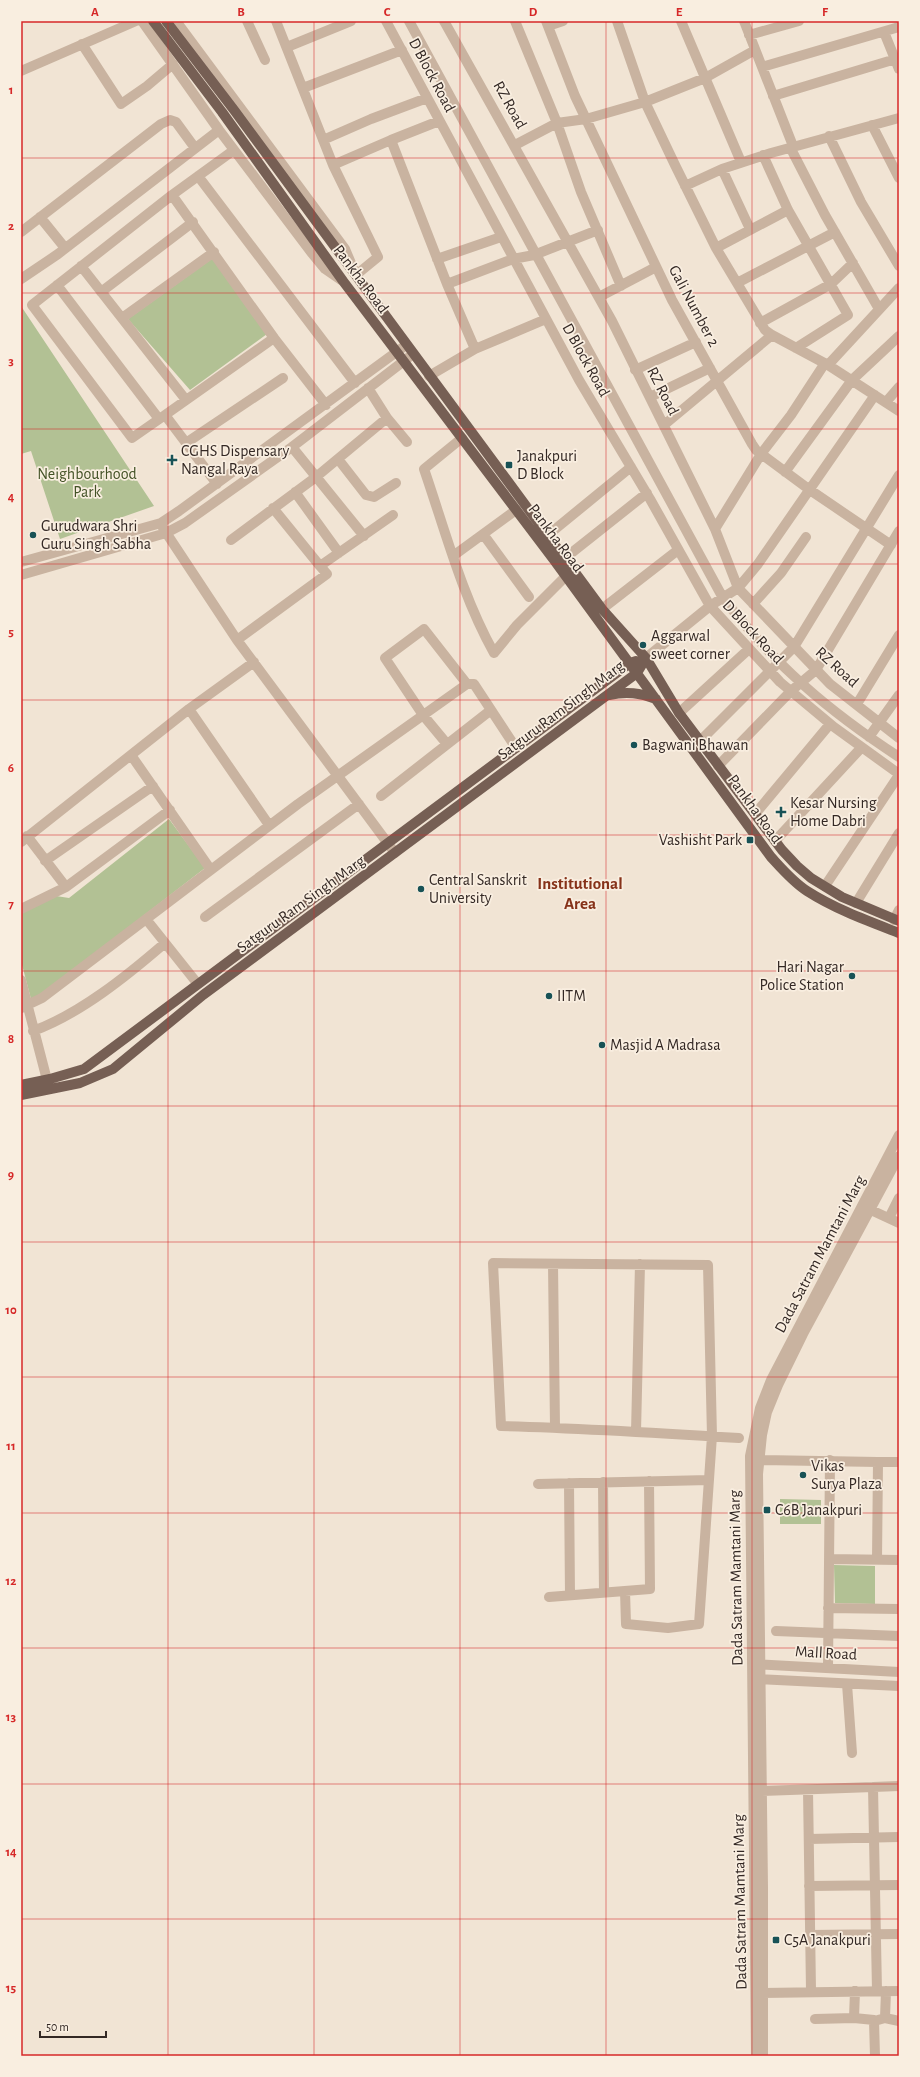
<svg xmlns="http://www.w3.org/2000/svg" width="920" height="2077" font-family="'Alegreya Sans',sans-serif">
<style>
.green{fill:#b2c194}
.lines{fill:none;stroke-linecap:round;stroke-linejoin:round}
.minor{stroke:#c9b3a0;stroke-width:10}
.major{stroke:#765f54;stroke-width:10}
.grid{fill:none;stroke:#d62828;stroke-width:1;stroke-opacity:0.55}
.poi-dot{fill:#185256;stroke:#f9eee0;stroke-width:1.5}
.labels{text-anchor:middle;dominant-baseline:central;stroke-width:3.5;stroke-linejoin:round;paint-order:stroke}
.street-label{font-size:16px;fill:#332824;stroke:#f9eee0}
.poi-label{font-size:16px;fill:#332824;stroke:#f9eee0;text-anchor:start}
.park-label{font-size:16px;fill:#435226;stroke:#f9eee0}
.neighbourhood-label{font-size:17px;font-weight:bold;fill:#863219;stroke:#f9eee0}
.neatline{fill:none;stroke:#d62828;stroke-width:1.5}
.grid-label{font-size:13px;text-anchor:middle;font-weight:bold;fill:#d62828}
</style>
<rect width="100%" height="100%" fill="#f1e4d4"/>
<path class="green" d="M 213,258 L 267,334 L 190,390 L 128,319 Z
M 21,306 L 154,506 L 60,539 L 31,451 L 21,454 Z
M 169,819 L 205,868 L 41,995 L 31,999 L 21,961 L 21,913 L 56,896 L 69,898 Z
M 780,1499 L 821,1500 L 821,1524 L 780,1524 Z
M 834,1565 L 875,1566 L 875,1604 L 835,1603 Z"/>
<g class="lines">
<path class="minor" d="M 142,21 L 219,130 L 311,252 L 325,269 L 341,280
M 176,21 L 345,249 L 356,275 L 378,257 L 333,165 L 391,140
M 247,21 L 265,60
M 276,21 L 333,165
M 386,21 L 579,380 L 650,499 L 710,606 L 780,682 L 834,727 L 899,774
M 409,21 L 723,598 C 776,666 827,710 899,757
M 444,21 L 612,321 L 715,529 L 738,588 L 830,684 L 899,738
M 515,21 L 557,123 L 581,192 L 621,286
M 546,21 L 575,96 L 672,300 L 752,444 L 756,450 L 810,490 L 891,545
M 617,21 L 645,102 L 675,165 L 716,248 L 765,330 L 772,335 L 828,365 L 899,411
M 681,21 L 741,162
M 744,21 L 793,146
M 548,26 L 563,21
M 884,32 L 899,69
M 749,35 L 799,21
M 82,44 L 121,104 L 147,86 L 173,64
M 287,47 L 351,21
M 762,67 L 899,27
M 21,71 L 136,21
M 303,88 L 402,50
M 773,96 L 899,58
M 439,121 L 391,140 L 447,284 L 475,349
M 872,125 L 899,178
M 829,136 L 861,202 L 899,266
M 323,140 L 371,119 L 427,98
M 515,145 L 557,123 L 586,119 L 645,102 L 705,78 L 755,50
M 790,147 L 825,215 L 879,309
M 763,155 L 788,210 L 848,315 L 796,348
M 722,169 L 750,229
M 198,176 L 355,383
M 685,186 L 722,169 L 771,153 L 899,118
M 172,195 L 274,338 L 326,405
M 40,217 L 65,248
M 21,232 L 161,124 L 170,120 L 176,122 L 195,148
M 716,248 L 788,210
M 437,259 L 501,237
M 81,266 L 186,400
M 21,279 L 58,254 L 219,130
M 737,283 L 835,232
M 447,284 L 513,259 L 534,255 L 598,230
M 57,285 L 159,419
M 101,292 L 193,222
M 599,297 L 656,267
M 122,318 L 214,252
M 760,323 L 831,284 L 853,263
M 828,365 L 899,288
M 635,370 L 696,342
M 429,376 L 475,349 L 546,319
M 368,388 L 387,418 L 407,442
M 650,397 L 710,368
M 886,402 L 899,387
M 165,415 L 274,338
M 664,425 L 772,335
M 462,438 L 424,469 C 445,530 462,596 494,653 L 517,625 L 566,576
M 186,443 L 283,378
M 292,447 L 364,536
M 338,459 L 366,495 L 374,497 L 396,483
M 785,472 L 852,380 L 899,336
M 217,484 L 165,415 L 132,438 L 32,305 L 172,195 L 234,150
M 295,492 L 339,553
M 273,508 L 320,566
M 163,528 L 237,640 L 395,853
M 715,529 L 761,454 L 791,415 L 825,363
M 483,534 L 529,597
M 548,535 L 631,467
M 231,540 L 316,477 L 387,418
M 453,556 L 516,510
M 565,558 L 647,493
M 21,562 L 161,523 L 179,511 L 406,345
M 21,575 L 166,533 L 185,523 L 292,447 L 413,354
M 753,604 L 781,573 L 806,537
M 602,609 L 678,550
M 237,640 L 327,574 L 320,566 L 393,515
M 646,658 L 710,606 L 738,588 L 758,564 L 875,395
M 857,704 L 899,635
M 189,709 L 269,825
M 679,713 L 749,649
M 869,737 L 899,695
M 700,741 L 794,647 L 899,475
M 447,744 L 423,715 L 385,658 L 424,629 L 467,684
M 131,755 L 211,870
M 718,766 L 791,691 L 816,670 L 899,531
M 381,796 L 491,710
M 755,814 L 830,724
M 27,836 L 66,887
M 775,841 L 861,748
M 21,842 L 189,709 L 254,662
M 45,861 L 153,786
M 825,886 L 899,775
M 856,903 L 899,833
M 21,909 L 66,887 L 170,810
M 205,917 L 359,804
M 146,919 L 197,983
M 894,920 L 899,910
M 21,980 L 47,1080
M 21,1008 L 42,998 L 298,804 L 467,684 L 474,684 L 516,748
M 33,1031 C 80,1014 128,975 165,943
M 871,1210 L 899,1223
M 889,1218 L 899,1198
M 553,1264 L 555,1427
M 636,1432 L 640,1264
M 759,1460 L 878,1462 L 877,1560
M 878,1462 L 899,1462
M 603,1482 L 604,1592
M 569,1483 L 570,1595
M 538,1484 L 709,1480
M 829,1559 L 899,1560
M 625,1591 L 626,1624 L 668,1628 L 699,1624 L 712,1436 L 708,1265 L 493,1263 L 501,1426 C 580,1428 660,1433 739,1438
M 549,1597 L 650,1589 L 649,1481
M 828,1608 L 899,1609
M 776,1631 L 899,1636
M 755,1664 L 899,1672
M 828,1668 L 830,1460
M 755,1679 L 899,1686
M 847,1684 L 852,1753
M 808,1790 L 811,1991
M 762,1791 L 873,1787
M 809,1839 L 899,1837
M 809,1886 L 899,1885
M 810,1935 L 899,1934
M 877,1991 L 873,1787 L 899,1786
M 763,1993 L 899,1991
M 854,2018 L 855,1991
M 885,2018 L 886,1991
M 815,2019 L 854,2018 L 874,2020 L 875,2056
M 878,2020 L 885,2018 L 899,2021
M 756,2056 L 750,1456 L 760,1408 L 771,1380 L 899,1135
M 763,2056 L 763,1888 L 758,1474 L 762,1435 L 767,1412 L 778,1385 L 803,1334 L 899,1156"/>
<path class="major" d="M 153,21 L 222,112 L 343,281 L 554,560 L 771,857 C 782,869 793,882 807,891 C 835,909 868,921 899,933
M 166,21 L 234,110 L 602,609 L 646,658 L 679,713 L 782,850 L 797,866 L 811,878 L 842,897 L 899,921
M 609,695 C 627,691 640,693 656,699
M 21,1085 L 50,1079 L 84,1069 L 630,663 L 636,661
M 21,1095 L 80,1083 L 113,1069 L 203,995 L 637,673 L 646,658"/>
</g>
<path class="grid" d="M 168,21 L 168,2056M 314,21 L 314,2056M 460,21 L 460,2056M 606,21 L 606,2056M 752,21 L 752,2056M 21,158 L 899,158M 21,293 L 899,293M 21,429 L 899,429M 21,564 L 899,564M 21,700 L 899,700M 21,835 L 899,835M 21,971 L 899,971M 21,1106 L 899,1106M 21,1242 L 899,1242M 21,1377 L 899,1377M 21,1513 L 899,1513M 21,1648 L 899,1648M 21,1784 L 899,1784M 21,1919 L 899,1919"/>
<g class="poi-dot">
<path d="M170 454h4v4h4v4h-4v4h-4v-4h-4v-4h4z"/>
<rect x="505" y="461" width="8" height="8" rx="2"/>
<circle cx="33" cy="535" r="4"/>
<circle cx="643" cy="645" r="4"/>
<circle cx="634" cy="745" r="4"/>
<path d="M779 806h4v4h4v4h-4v4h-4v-4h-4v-4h4z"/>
<rect x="746" y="836" width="8" height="8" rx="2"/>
<circle cx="421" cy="889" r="4"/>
<circle cx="852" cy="976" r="4"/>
<circle cx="549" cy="996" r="4"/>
<circle cx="602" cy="1045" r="4"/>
<circle cx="803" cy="1475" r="4"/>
<rect x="763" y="1506" width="8" height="8" rx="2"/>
<rect x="772" y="1936" width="8" height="8" rx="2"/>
</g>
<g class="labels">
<g class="street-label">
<text transform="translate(432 75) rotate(62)">D Block Road</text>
<text transform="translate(510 105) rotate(61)">RZ Road</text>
<text transform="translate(361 279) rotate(53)">Pankha Road</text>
<text transform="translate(694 306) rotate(62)">Gali Number 2</text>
<text transform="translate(586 360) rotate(61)">D Block Road</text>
<text transform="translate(663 391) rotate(63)">RZ Road</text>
<text transform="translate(556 538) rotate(53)">Pankha Road</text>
<text transform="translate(753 632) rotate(47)">D Block Road</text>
<text transform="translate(837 667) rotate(42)">RZ Road</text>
<text transform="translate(561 710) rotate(-37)">Satguru Ram Singh Marg</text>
<text transform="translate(755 809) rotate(54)">Pankha Road</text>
<text transform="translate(301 904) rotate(-36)">Satguru Ram Singh Marg</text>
<text transform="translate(820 1254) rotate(-62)">Dada Satram Mamtani Marg</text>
<text transform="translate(736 1578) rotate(-91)">Dada Satram Mamtani Marg</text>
<text transform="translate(826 1653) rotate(3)">Mall Road</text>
<text transform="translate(740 1902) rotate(-91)">Dada Satram Mamtani Marg</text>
</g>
<g class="poi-label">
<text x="181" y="451">CGHS Dispensary<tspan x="181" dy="18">Nangal Raya</tspan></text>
<text x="517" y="456">Janakpuri<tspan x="517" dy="18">D Block</tspan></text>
<text x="41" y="526">Gurudwara Shri<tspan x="41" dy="18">Guru Singh Sabha</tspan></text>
<text x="651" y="636">Aggarwal<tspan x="651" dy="18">sweet corner</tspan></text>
<text x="642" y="745">Bagwani Bhawan</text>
<text x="790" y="803">Kesar Nursing<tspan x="790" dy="18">Home Dabri</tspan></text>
<text x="742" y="840" text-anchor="end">Vashisht Park</text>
<text x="429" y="880">Central Sanskrit<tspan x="429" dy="18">University</tspan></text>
<text x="844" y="967" text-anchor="end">Hari Nagar<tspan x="844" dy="18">Police Station</tspan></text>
<text x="557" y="996">IITM</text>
<text x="610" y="1045">Masjid A Madrasa</text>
<text x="811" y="1466">Vikas<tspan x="811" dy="18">Surya Plaza</tspan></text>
<text x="775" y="1510">C6B Janakpuri</text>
<text x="784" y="1940">C5A Janakpuri</text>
</g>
<g class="park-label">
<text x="87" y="474">Neighbourhood<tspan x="87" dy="18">Park</tspan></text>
</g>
<g class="neighbourhood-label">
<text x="580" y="883">Institutional<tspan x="580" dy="20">Area</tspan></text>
</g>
</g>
<rect width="920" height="2077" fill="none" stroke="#f9eee0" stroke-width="44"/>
<path d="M40 2031v6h66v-6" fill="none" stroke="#332824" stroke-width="2"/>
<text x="46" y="2031" font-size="12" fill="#332824" stroke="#f9eee0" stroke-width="3" paint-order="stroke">50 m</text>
<rect x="22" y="22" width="876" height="2033" class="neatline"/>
<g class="grid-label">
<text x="95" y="16">A</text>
<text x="241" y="16">B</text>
<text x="387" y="16">C</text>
<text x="533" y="16">D</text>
<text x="679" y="16">E</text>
<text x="825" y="16">F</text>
<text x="11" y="94">1</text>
<text x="11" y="230">2</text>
<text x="11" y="365">3</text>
<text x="11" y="501">4</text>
<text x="11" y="636">5</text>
<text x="11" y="772">6</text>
<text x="11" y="908">7</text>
<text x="11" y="1043">8</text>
<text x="11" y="1179">9</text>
<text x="11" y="1314">10</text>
<text x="11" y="1450">11</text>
<text x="11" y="1585">12</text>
<text x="11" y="1721">13</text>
<text x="11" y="1856">14</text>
<text x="11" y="1992">15</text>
</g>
</svg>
